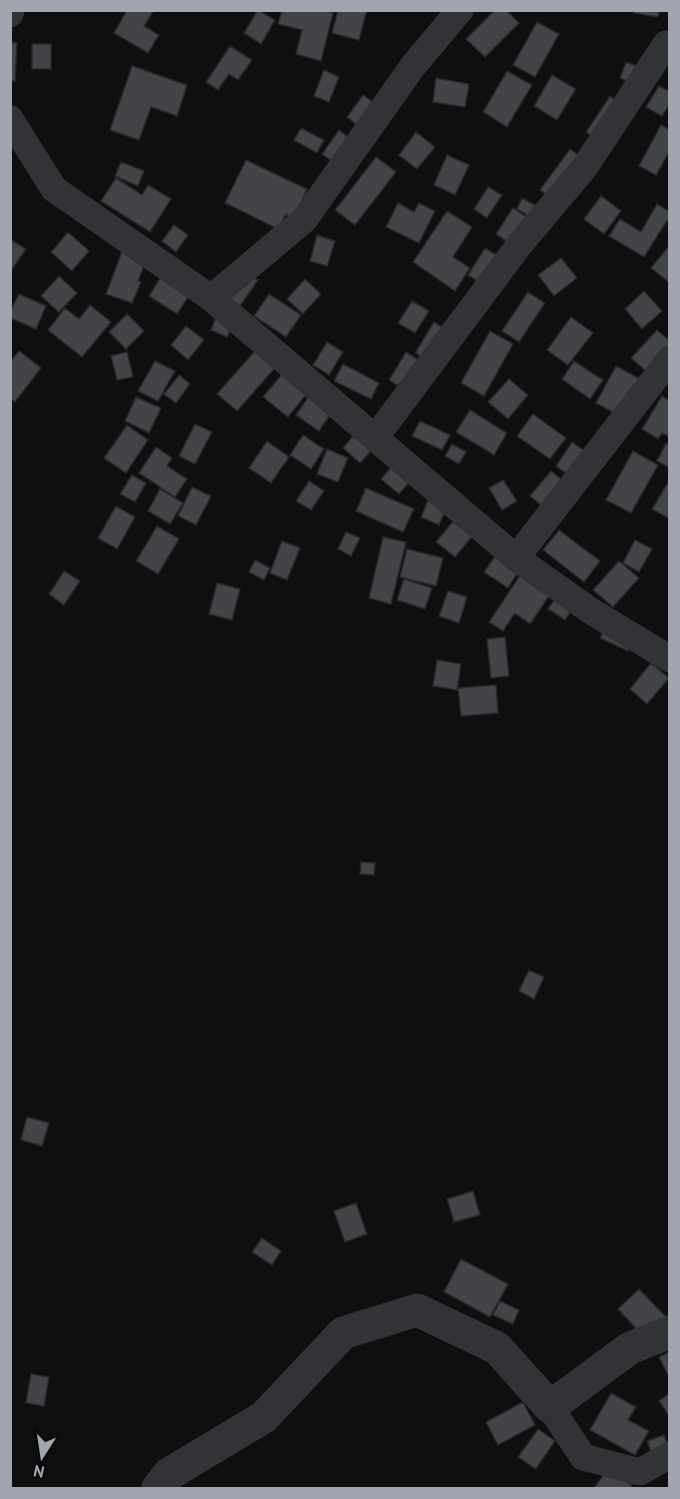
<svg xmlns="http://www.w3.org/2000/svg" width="680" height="1499" font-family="'PT Sans',sans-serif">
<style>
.building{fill:#434448;stroke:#29292c;stroke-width:1.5}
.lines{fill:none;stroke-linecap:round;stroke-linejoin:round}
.minor{stroke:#323337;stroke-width:27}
.tertiary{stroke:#323337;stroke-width:33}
</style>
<rect width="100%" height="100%" fill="#0f0f10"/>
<path class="building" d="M 127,10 L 154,10 L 144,26 L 159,35 L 148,53 L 114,33 Z
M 258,10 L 275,20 L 261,44 L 244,33 Z
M 282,10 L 325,10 L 333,13 L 321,61 L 296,54 L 302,30 L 278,24 Z
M 338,10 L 367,10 L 359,40 L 332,33 Z
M 495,10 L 506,10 L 519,23 L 485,57 L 466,39 Z
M 635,10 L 659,10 L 658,17 L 634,13 Z
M 537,22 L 559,34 L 535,77 L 513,65 Z
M 10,42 L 17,43 L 15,81 L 10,81 Z
M 32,44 L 51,44 L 51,69 L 32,69 Z
M 230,46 L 252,60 L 238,80 L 229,74 L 218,90 L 206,82 Z
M 626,62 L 655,73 L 649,90 L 620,78 Z
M 132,66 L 187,85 L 177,116 L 151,107 L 139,140 L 110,130 Z
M 324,70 L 339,77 L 329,102 L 314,96 Z
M 507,71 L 532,85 L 507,127 L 483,112 Z
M 552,75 L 576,89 L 557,120 L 534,106 Z
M 436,78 L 469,84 L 465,107 L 433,102 Z
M 659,86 L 670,92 L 670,103 L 662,116 L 646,107 Z
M 363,95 L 383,110 L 366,132 L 347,117 Z
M 610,96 L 624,106 L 600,142 L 586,132 Z
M 661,125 L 670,130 L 670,150 L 656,175 L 639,166 Z
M 301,128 L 324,140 L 317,153 L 294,140 Z
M 339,130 L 357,144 L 341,167 L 322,154 Z
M 416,132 L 435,147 L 417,169 L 399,155 Z
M 570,149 L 591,165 L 561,205 L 540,190 Z
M 447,155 L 469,165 L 455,195 L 434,185 Z
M 376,157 L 396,172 L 355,225 L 335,210 Z
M 246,160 L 307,189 L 294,218 L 286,214 L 278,229 L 225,203 Z
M 121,162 L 144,171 L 138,186 L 115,176 Z
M 116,178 L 142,195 L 148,185 L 171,199 L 150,232 L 101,201 Z
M 488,187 L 502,195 L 487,218 L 474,209 Z
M 601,196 L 621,211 L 604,234 L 584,219 Z
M 522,198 L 535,205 L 529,216 L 517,209 Z
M 398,203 L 414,212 L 419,203 L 435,211 L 419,243 L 386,227 Z
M 657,204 L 670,212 L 670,216 L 644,257 L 609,236 L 620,219 L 641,232 Z
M 513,208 L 534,222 L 517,248 L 496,234 Z
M 447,211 L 472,227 L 453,257 L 470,268 L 455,291 L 413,262 Z
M 174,225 L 188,235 L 176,252 L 162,241 Z
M 68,232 L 89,251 L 72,271 L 51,252 Z
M 317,235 L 335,241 L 327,266 L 310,261 Z
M 11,240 L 26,249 L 13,268 L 10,267 Z
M 126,241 L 150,250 L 138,281 L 141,282 L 132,303 L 106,294 Z
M 670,245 L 670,283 L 651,268 Z
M 485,248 L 506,261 L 489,288 L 468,275 Z
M 561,258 L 577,278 L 554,296 L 538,275 Z
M 236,265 L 258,280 L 240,306 L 219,291 Z
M 167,267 L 190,294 L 177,314 L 149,296 Z
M 59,276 L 77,293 L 59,312 L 41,296 Z
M 305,279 L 321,294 L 303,314 L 287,299 Z
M 644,291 L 662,311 L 642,329 L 625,309 Z
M 528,292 L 545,303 L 519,342 L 502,331 Z
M 19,294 L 46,306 L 36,329 L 10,318 L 10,312 Z
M 269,294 L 301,315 L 286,337 L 254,316 Z
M 412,301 L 429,311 L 415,333 L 398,323 Z
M 90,305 L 111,322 L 82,357 L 48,330 L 65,308 L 79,319 Z
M 127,314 L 144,331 L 126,349 L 109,332 Z
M 217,315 L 234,322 L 227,337 L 211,330 Z
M 571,317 L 593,333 L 568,365 L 547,350 Z
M 434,322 L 454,335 L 435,365 L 415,353 Z
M 186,326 L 204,340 L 188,360 L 171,345 Z
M 657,330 L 670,341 L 670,362 L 655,379 L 631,358 Z
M 490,331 L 513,344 L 484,396 L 461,383 Z
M 327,342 L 343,352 L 329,375 L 313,365 Z
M 262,343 L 282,360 L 237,411 L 217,394 Z
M 19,351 L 41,368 L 15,402 L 10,398 L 10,362 Z
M 127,352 L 133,377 L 117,380 L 111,356 Z
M 406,352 L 431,368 L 413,395 L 389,380 Z
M 155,361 L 175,371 L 158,401 L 138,391 Z
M 574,361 L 603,380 L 590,399 L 562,379 Z
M 343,364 L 379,383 L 371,399 L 334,381 Z
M 616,366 L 640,379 L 620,416 L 596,403 Z
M 284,372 L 308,392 L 288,417 L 263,397 Z
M 179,375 L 190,384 L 176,403 L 164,394 Z
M 509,379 L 528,395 L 508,419 L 488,402 Z
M 311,393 L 334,409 L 319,431 L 296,415 Z
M 662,396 L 670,401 L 670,437 L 662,433 L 658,439 L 642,429 Z
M 136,397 L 161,408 L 149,433 L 125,421 Z
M 470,410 L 507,433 L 494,455 L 456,432 Z
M 533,414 L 566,438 L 550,459 L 517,436 Z
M 420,421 L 450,435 L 442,450 L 412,436 Z
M 195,424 L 212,432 L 195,464 L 179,456 Z
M 127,425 L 148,440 L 126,473 L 104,458 Z
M 359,429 L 377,444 L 360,463 L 343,448 Z
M 303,435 L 324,449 L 311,469 L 290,455 Z
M 267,441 L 289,457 L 271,483 L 249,468 Z
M 572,442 L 592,456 L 575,479 L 556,466 Z
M 666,443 L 670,445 L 670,468 L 657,461 Z
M 452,444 L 466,452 L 459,464 L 445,456 Z
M 156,447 L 172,458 L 167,466 L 187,479 L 175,497 L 139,473 Z
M 327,449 L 348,458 L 338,482 L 317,474 Z
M 633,451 L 658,465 L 631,513 L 606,500 Z
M 399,458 L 417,473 L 399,494 L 381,479 Z
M 551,471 L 569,485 L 548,511 L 530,496 Z
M 132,475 L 146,483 L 135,502 L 120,494 Z
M 503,480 L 517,501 L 502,510 L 489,488 Z
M 309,481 L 324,491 L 311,510 L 296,501 Z
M 669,481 L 670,482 L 670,519 L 652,509 Z
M 192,487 L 211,496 L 196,525 L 178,516 Z
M 366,488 L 414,509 L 403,532 L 356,511 Z
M 160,489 L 183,503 L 170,524 L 148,511 Z
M 433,489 L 451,497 L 439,525 L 421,517 Z
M 116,506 L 135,517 L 117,549 L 98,538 Z
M 456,518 L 475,533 L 455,557 L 436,542 Z
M 157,526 L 179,539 L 158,574 L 136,561 Z
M 559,530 L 600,561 L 584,582 L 543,550 Z
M 346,532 L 360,538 L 351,556 L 338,549 Z
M 383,537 L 406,542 L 391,604 L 369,598 Z
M 635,540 L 652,549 L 639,572 L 623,563 Z
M 282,541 L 300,548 L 287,580 L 270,573 Z
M 505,542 L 528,557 L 508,588 L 484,572 Z
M 407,549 L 443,558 L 436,586 L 400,577 Z
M 255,560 L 270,568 L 264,580 L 249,572 Z
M 619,561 L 639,578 L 613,607 L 593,590 Z
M 529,562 L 559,581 L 530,624 L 515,613 L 503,631 L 489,622 Z
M 64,571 L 80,581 L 64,605 L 49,594 Z
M 404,579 L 432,588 L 425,609 L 397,600 Z
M 217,583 L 240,589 L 232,620 L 209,614 Z
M 564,586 L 580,597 L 565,620 L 548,609 Z
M 448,591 L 467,597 L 459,623 L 439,616 Z
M 606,626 L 634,638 L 628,651 L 600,638 Z
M 505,637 L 509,676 L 491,678 L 487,639 Z
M 437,660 L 461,664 L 457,690 L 433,686 Z
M 651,663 L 669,678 L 647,704 L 630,689 Z
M 496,685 L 498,713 L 461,716 L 458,688 Z
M 361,862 L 375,863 L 374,875 L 360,874 Z
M 529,970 L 544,977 L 534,999 L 519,991 Z
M 27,1117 L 49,1123 L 42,1146 L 21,1140 Z
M 473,1191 L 480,1215 L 454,1222 L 447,1199 Z
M 356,1203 L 367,1234 L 345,1242 L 334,1211 Z
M 262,1238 L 281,1251 L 272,1265 L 252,1252 Z
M 461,1259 L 508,1284 L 490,1317 L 444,1292 Z
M 639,1289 L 667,1318 L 645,1338 L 618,1309 Z
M 500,1301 L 519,1310 L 513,1324 L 493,1315 Z
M 670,1352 L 670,1379 L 659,1357 Z
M 31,1374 L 49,1377 L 44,1406 L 26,1403 Z
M 611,1393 L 636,1407 L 628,1420 L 649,1431 L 635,1455 L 590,1430 Z
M 670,1393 L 670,1417 L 659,1401 Z
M 523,1402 L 535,1425 L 498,1445 L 486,1422 Z
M 538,1429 L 555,1441 L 536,1469 L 518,1457 Z
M 664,1435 L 669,1450 L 653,1456 L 647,1441 Z
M 608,1469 L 632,1485 L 630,1488 L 594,1488 Z"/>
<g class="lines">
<path class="minor" d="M 10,14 L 11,10
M 10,119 L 54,189 L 211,298 L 516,558 L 591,611 L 670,659
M 211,298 L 304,220 L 413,66 L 460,10
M 375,438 L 520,244 L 584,168 L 666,44
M 516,558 L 670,359
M 550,1407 L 583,1457 L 640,1472 L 670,1455"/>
<path class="tertiary" d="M 158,1488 L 169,1474 L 264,1417 L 343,1333 L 417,1310 L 497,1348 L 550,1407 L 630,1348 L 670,1332"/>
</g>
<rect width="680" height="1499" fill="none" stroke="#a1a5b0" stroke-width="24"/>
<g transform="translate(42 1457) rotate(192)" stroke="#0a0a0b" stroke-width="4.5" paint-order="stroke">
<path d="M0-4.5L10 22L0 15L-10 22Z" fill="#a1a5b0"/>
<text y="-9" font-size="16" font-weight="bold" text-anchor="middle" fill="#a1a5b0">N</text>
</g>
</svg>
